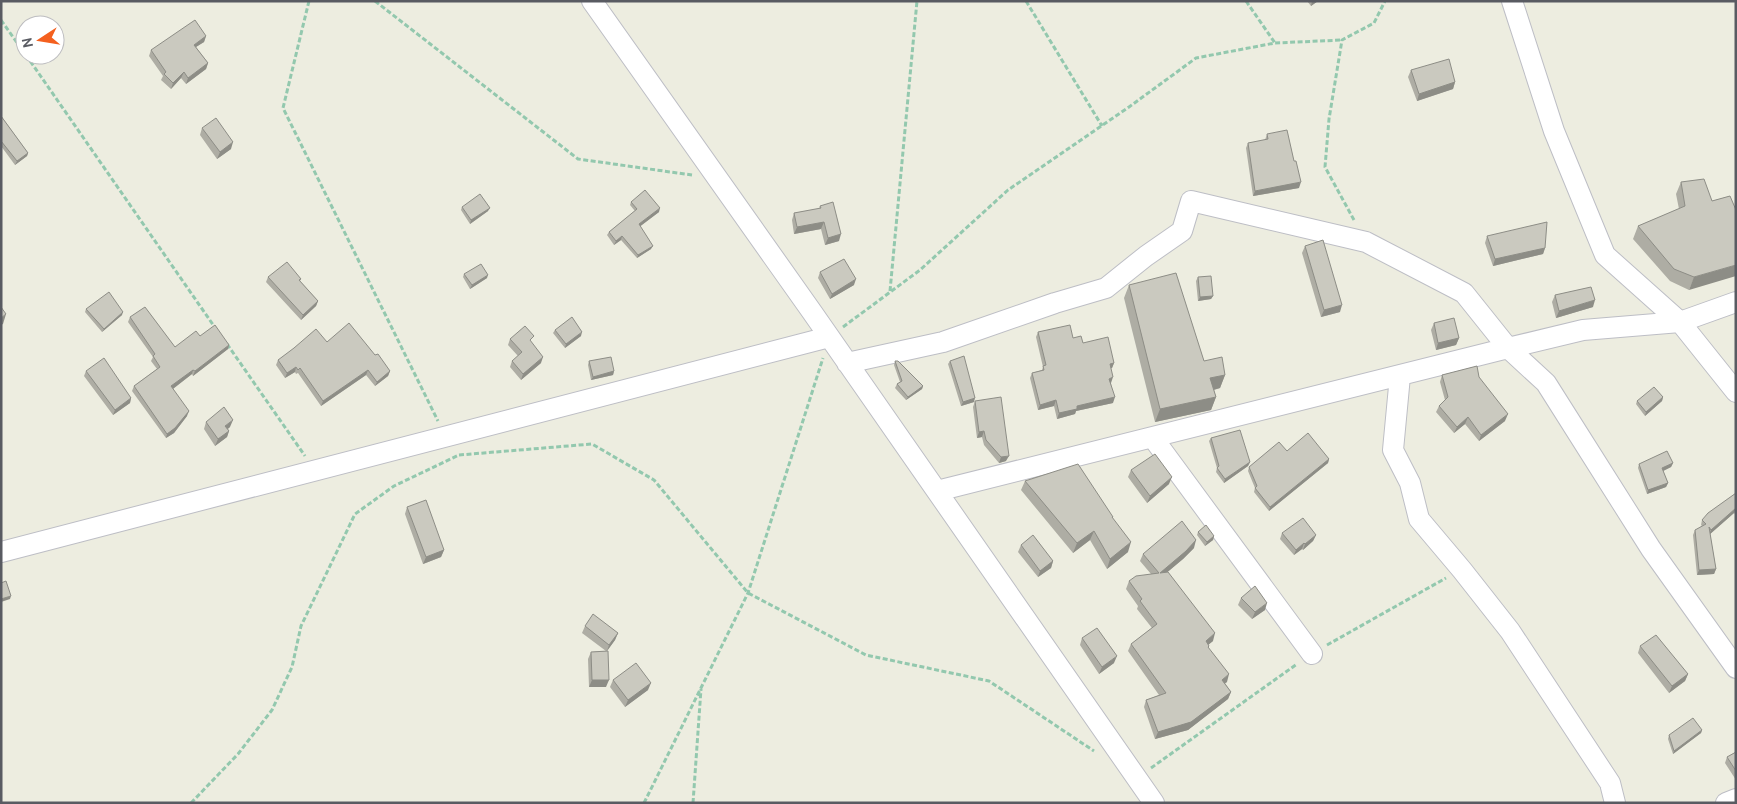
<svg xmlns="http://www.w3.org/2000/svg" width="1737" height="804" font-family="Cabin,sans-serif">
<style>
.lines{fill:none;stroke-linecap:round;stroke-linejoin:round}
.street-casing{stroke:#bdbec5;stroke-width:22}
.path{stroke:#93c8ae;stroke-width:3;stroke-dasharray:5 2.5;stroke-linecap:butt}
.street{stroke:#fff;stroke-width:20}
.wall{fill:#aeada4}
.shaded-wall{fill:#8d8d86}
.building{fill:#cac9bf;stroke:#8d8d86}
</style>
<rect width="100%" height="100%" fill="#edede0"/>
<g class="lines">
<defs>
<path id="street" d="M 592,1 L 812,312 L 1154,803
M 1512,1 L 1554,131 L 1605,255 L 1680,322 L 1736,392
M 847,363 L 943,342 L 1055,303 L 1106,288 L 1146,256 L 1182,231 L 1191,201 L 1366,242 L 1464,293 L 1508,348 L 1546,383 L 1651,549 L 1736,668
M 1400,376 L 1393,450 L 1410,483 L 1419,519 L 1462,570 L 1510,631 L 1610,783 L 1615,803
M 1153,438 L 1312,654
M 937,491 L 1508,348 L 1583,330 L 1680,322 L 1736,302
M 1,552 L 829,337
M 1726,803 L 1736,799"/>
</defs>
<use href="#street" class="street-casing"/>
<path class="path" d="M 309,1 L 283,108 L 438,421
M 375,1 L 578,159 L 692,175
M 1026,1 L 1102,126
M 1246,1 L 1275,43
M 1,20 L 25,54
M 26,55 L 216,329
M 1354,220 L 1325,167 L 1329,119 L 1342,40 L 1374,23 L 1385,1
M 890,291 L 917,1
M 843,327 L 920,270 L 1008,190 L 1129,107 L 1196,58 L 1275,43 L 1342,40
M 227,344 L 305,456
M 459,455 L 592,444 L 654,480 L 748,593 L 866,655 L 989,681 L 1094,751
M 1327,645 L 1446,578
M 1151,768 L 1297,664
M 191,803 L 238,754 L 272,710 L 292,667 L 301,626 L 355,514 L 394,486 L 459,455
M 644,803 L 748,593 L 823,358
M 693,803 L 701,689"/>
<use href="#street" class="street"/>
</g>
<path class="wall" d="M 1307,1 L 1318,1 L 1311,6 Z
M 206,36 L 204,42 L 196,47 L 208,63 L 206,69 L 186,84 L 181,78 L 171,89 L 161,80 L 163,76 L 149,56 L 151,50 Z
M 1411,70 L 1455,82 L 1453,89 L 1417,101 L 1408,77 Z
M 1,116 L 28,153 L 27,156 L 15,165 L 1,146 Z
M 202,128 L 231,149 L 217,159 L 200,135 Z
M 1267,134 L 1299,188 L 1253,196 L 1246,148 L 1248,143 L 1265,140 Z
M 1681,182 L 1712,201 L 1730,196 L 1689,290 L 1670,281 L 1633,239 L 1638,226 L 1679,209 L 1676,194 Z
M 631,202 L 659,212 L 640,226 L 651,249 L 637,258 L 621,240 L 614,245 L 607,235 L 609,232 L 635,211 L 630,205 Z
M 820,206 L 839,241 L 825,245 L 821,229 L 794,234 L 792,220 L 794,213 L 819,209 Z
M 462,207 L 488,211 L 470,224 L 461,210 Z
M 1487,236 L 1545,248 L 1543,254 L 1493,266 L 1485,243 Z
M 1305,246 L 1340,312 L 1321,317 L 1302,253 Z
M 820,272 L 854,285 L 830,299 L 818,278 Z
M 464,274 L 487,278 L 470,289 L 463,277 Z
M 268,277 L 301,279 L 300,281 L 318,301 L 316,306 L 301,320 L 266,282 Z
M 1198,277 L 1213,296 L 1211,299 L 1198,301 L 1196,281 Z
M 1129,285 L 1204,361 L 1225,375 L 1220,388 L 1214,390 L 1216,397 L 1211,410 L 1155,422 L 1124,298 Z
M 1555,295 L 1593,307 L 1556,318 L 1552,302 Z
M 86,309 L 122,315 L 102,332 L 85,312 Z
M 130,317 L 175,347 L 200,336 L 229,345 L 228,349 L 193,376 L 192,374 L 173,389 L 187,416 L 174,433 L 166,438 L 132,391 L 134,386 L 157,369 L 151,361 L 153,357 L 128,322 Z
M 1434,323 L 1459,338 L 1456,345 L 1436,350 L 1431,330 Z
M 555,330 L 581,336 L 565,348 L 553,333 Z
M 1038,332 L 1073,338 L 1083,343 L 1114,363 L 1112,368 L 1111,368 L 1111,383 L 1113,403 L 1076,411 L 1075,414 L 1057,419 L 1054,406 L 1038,410 L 1030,378 L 1032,373 L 1042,370 L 1043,367 L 1036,337 Z
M 510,339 L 531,342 L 541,363 L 521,380 L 510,367 L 512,361 L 518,356 L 508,345 Z
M 327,342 L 375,355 L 390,371 L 388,376 L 375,386 L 366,375 L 321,406 L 298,373 L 296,374 L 295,372 L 285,378 L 276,365 L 278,360 Z
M 589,361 L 614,371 L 613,375 L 591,380 L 588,365 Z
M 895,361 L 923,386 L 922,389 L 906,400 L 895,388 L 897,384 L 900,382 L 894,365 Z
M 950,361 L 974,402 L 961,406 L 948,364 Z
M 86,371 L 131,398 L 130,403 L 113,415 L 84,376 Z
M 1442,375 L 1479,377 L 1505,421 L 1479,441 L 1465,424 L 1454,433 L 1436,412 L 1439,406 L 1445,400 L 1440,382 Z
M 1663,397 L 1662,401 L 1645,416 L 1636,404 L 1637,401 Z
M 975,401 L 1006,461 L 999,463 L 984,445 L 982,437 L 977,438 L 973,407 Z
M 206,422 L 230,427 L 228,429 L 229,431 L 227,437 L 215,446 L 204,429 Z
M 1211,438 L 1250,462 L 1248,466 L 1224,483 L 1216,472 L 1217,468 L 1209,441 Z
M 1287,451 L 1329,459 L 1328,463 L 1269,511 L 1254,492 L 1255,488 L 1248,471 L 1249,467 Z
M 1673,463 L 1671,467 L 1663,471 L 1668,483 L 1666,487 L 1647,494 L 1638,468 L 1639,464 Z
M 1131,470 L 1169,484 L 1147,503 L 1128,477 Z
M 1025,481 L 1128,552 L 1107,569 L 1090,540 L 1073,553 L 1021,490 Z
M 1736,493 L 1736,515 L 1734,513 L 1710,534 L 1716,569 L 1714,574 L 1697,575 L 1693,535 L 1695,530 L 1702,526 L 1701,525 L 1702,520 Z
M 407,507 L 444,550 L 441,557 L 423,564 L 405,514 Z
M 1198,532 L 1214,536 L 1213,540 L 1205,546 L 1197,535 Z
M 1282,533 L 1316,535 L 1313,541 L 1303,550 L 1302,549 L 1294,555 L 1280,539 Z
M 1021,545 L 1053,561 L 1051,568 L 1038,577 L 1018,552 Z
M 1194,548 L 1183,559 L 1167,572 L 1213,641 L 1208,645 L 1208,648 L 1227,682 L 1225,683 L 1231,692 L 1228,699 L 1188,730 L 1155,739 L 1144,707 L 1146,700 L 1159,695 L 1128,651 L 1131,644 L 1152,628 L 1137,609 L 1138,606 L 1126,589 L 1129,581 L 1151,574 L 1140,561 L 1143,554 Z
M 1241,598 L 1265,610 L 1252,619 L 1238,605 Z
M 585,626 L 618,633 L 615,640 L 607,651 L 606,687 L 589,687 L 588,659 L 591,652 L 606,651 L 582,633 Z
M 1082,638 L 1114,663 L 1099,674 L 1080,645 Z
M 1640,646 L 1688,674 L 1685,681 L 1669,693 L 1638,653 Z
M 613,680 L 648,690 L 625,707 L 610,687 Z
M 1702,730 L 1701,733 L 1673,754 L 1668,739 L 1669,735 Z
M 1736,752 L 1736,780 L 1725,763 L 1727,757 Z"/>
<path class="shaded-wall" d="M 1312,1 L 1318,1 L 1311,6 Z
M 206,36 L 204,42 L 191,50 L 194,45 Z
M 208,63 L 206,69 L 186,84 L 188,78 Z
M 184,72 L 181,78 L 171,89 L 173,83 Z
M 1455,82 L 1453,89 L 1417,101 L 1419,94 Z
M 233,142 L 231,149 L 217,159 L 220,152 Z
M 28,153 L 27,156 L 15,165 L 17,161 Z
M 1301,182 L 1299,188 L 1253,196 L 1255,191 Z
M 490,208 L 488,211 L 470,224 L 471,220 Z
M 660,208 L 659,212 L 638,228 L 639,224 Z
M 824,222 L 821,229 L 794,234 L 797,227 Z
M 841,234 L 839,241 L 825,245 L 828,238 Z
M 622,236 L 621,240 L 614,245 L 616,241 Z
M 653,246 L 651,249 L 637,258 L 638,255 Z
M 1545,248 L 1543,254 L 1493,266 L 1495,259 Z
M 1736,265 L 1736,276 L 1689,290 L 1694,277 Z
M 488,275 L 487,278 L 470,289 L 472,285 Z
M 856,279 L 854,285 L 830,299 L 832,294 Z
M 1213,296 L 1211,299 L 1198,301 L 1200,297 Z
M 1595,300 L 1593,307 L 1556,318 L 1559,311 Z
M 318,301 L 316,306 L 301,320 L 303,315 Z
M 1342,305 L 1340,312 L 1321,317 L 1324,310 Z
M 123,312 L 122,315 L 102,332 L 104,329 Z
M 6,314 L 3,324 L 1,325 L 1,318 Z
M 582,332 L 581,336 L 565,348 L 566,344 Z
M 1459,338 L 1456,345 L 1436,350 L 1438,343 Z
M 229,345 L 228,349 L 193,376 L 195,371 Z
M 543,357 L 541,363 L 521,380 L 523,374 Z
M 1114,363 L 1112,368 L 1108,369 L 1110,364 Z
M 296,367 L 295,372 L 285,378 L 287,373 Z
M 193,370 L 192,374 L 170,391 L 171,386 Z
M 368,370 L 366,375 L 321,406 L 323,401 Z
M 390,371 L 388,376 L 375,386 L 377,382 Z
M 614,371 L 613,375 L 591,380 L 593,377 Z
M 1225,375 L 1220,388 L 1205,392 L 1210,378 Z
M 1113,377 L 1111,383 L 1107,384 L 1109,379 Z
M 923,386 L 922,389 L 906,400 L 908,397 Z
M 1115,397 L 1113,403 L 1076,411 L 1075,414 L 1057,419 L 1059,413 L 1077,406 Z
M 1216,397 L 1211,410 L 1155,422 L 1160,409 Z
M 1663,397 L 1662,401 L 1645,416 L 1646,412 Z
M 131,398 L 130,403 L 113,415 L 115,410 Z
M 975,398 L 974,402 L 961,406 L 963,402 Z
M 1056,400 L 1054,406 L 1038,410 L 1040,405 Z
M 189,411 L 187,416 L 174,433 L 166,438 L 167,434 Z
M 1508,414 L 1505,421 L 1479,441 L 1481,435 Z
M 1468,417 L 1465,424 L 1454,433 L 1457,427 Z
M 233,420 L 230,427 L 223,432 L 225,426 Z
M 229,431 L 227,437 L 215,446 L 218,439 Z
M 984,431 L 982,437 L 977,438 L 979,432 Z
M 1009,456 L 1006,461 L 999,463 L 1001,457 Z
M 1329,459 L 1328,463 L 1269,511 L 1270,507 Z
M 1250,462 L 1248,466 L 1224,483 L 1225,479 Z
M 1673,463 L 1671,467 L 1661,472 L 1662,468 Z
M 1172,477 L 1169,484 L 1147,503 L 1150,496 Z
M 1668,483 L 1666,487 L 1647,494 L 1648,490 Z
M 1736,508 L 1734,513 L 1709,535 L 1711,530 Z
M 1094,531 L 1090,540 L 1073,553 L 1077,543 Z
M 1316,535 L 1313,541 L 1303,550 L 1305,544 Z
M 1214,536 L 1213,540 L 1205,546 L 1207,542 Z
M 1196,540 L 1194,548 L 1183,559 L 1157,581 L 1160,573 Z
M 1131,542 L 1128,552 L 1107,569 L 1110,559 Z
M 1304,543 L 1302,549 L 1294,555 L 1296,550 Z
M 444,550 L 441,557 L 423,564 L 426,557 Z
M 1053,561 L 1051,568 L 1038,577 L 1040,571 Z
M 1716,569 L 1714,574 L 1697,575 L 1699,570 Z
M 11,596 L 10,599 L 1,602 L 1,599 Z
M 1267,603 L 1265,610 L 1252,619 L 1255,612 Z
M 618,633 L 615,640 L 607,651 L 609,645 Z
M 1215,633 L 1213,641 L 1203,649 L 1206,641 Z
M 1117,656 L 1114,663 L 1099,674 L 1102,667 Z
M 1229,674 L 1227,682 L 1219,687 L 1222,680 Z
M 1688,674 L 1685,681 L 1669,693 L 1672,686 Z
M 592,680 L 609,680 L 606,687 L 589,687 Z
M 651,683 L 648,690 L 625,707 L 628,700 Z
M 1231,692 L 1228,699 L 1188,730 L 1155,739 L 1158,732 Z
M 1702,730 L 1701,733 L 1673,754 L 1674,751 Z"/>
<path class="building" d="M 195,20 L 206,36 L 194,45 L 208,63 L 188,78 L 184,72 L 173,83 L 164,74 L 166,72 L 151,50 Z
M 1449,59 L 1455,82 L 1419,94 L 1411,70 Z
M 1,116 L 28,153 L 17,161 L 1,141 Z
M 216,118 L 233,142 L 220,152 L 202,128 Z
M 1287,130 L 1294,161 L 1296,161 L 1301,182 L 1255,191 L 1248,143 L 1268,139 L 1267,134 Z
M 1704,179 L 1712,201 L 1730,196 L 1736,210 L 1736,265 L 1694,277 L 1674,269 L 1638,226 L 1685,206 L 1681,182 Z
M 645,190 L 660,208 L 639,224 L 653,246 L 638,255 L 622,236 L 616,241 L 609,232 L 637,209 L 631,202 Z
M 480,194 L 490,208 L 471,220 L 462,207 Z
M 833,202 L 841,234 L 828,238 L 824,222 L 797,227 L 794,213 L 821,208 L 820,206 Z
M 1547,222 L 1545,248 L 1495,259 L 1487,236 Z
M 1323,240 L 1342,305 L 1324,310 L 1305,246 Z
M 844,259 L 856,279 L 832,294 L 820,272 Z
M 287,262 L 301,279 L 299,280 L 318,301 L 303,315 L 268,277 Z
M 481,264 L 488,275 L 472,285 L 464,274 Z
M 1176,273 L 1204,361 L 1222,357 L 1225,375 L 1210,378 L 1216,397 L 1160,409 L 1129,285 Z
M 1211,276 L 1213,296 L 1200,297 L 1198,277 Z
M 1591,287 L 1595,300 L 1559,311 L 1555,295 Z
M 109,292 L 123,312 L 104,329 L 86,309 Z
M 1,307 L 6,314 L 1,318 Z
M 145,307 L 175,347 L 196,331 L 200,336 L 215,325 L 229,345 L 195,371 L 193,370 L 171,386 L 189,411 L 175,428 L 167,434 L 134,386 L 160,367 L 153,356 L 155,354 L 130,317 Z
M 572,317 L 582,332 L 566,344 L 555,330 Z
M 1454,318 L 1459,338 L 1438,343 L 1434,323 Z
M 349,323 L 375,355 L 378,354 L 390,371 L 377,382 L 368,370 L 323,401 L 300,368 L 298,370 L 296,367 L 287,373 L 278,360 L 294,348 L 316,329 L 327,342 Z
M 1070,325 L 1073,338 L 1081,336 L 1083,343 L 1108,337 L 1114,363 L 1110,364 L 1113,377 L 1109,379 L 1115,397 L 1077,406 L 1077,409 L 1059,413 L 1056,400 L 1040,405 L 1032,373 L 1044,370 L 1043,366 L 1046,365 L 1038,332 Z
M 525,326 L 534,336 L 530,340 L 543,357 L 523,374 L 512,361 L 522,352 L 510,339 Z
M 964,356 L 975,398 L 963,402 L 950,361 Z
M 611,357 L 614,371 L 593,377 L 589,361 Z
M 104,358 L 131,398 L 115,410 L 86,371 Z
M 895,361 L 898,361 L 923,386 L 908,397 L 897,384 L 902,381 Z
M 1477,366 L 1479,377 L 1508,414 L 1481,435 L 1468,417 L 1457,427 L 1439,406 L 1448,397 L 1442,375 Z
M 1654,387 L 1663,397 L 1646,412 L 1637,401 Z
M 1001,397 L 1009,456 L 1001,457 L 986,440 L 984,431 L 979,432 L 975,401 Z
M 224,407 L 233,420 L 225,426 L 229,431 L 218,439 L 206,422 Z
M 1240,430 L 1250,462 L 1225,479 L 1217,468 L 1219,466 L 1211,438 Z
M 1308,433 L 1329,459 L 1270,507 L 1255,488 L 1257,486 L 1249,467 L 1279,442 L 1287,451 Z
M 1667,451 L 1673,463 L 1662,468 L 1668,483 L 1648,490 L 1639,464 Z
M 1155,454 L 1172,477 L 1150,496 L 1131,470 Z
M 1078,464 L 1113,517 L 1112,517 L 1131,542 L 1110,559 L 1094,531 L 1077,543 L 1025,481 Z
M 1736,493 L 1736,508 L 1711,530 L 1709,527 L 1716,569 L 1699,570 L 1695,530 L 1706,524 L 1702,520 L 1708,513 Z
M 426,500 L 444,550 L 426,557 L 407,507 Z
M 1303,518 L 1316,535 L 1305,544 L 1304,543 L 1296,550 L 1282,533 Z
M 1182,521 L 1196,540 L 1186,551 L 1160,573 L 1168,572 L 1215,633 L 1206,641 L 1209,646 L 1208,647 L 1229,674 L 1222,680 L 1231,692 L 1191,722 L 1158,732 L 1146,700 L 1166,693 L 1131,644 L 1157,624 L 1140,601 L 1142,599 L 1129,581 L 1136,576 L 1159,573 L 1143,554 Z
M 1206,525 L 1214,536 L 1207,542 L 1198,532 Z
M 1033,535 L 1053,561 L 1040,571 L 1021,545 Z
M 6,581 L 11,596 L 1,599 L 1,583 Z
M 1255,586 L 1267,603 L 1255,612 L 1241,598 Z
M 593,614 L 618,633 L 609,645 L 585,626 Z
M 1097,628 L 1117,656 L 1102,667 L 1082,638 Z
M 1656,635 L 1688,674 L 1672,686 L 1640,646 Z
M 608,651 L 609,680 L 592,680 L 591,652 Z
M 636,663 L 651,683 L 628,700 L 613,680 Z
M 1693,718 L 1702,730 L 1674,751 L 1669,735 Z
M 1736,752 L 1736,771 L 1727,757 Z"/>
<rect width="1737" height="804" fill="none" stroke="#595b62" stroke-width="5"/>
<g transform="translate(40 40) rotate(258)"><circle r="24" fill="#ffffff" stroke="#bdbdc0"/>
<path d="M0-4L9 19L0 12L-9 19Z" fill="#f4601f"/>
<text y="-8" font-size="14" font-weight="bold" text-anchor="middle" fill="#595b62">N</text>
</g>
</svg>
